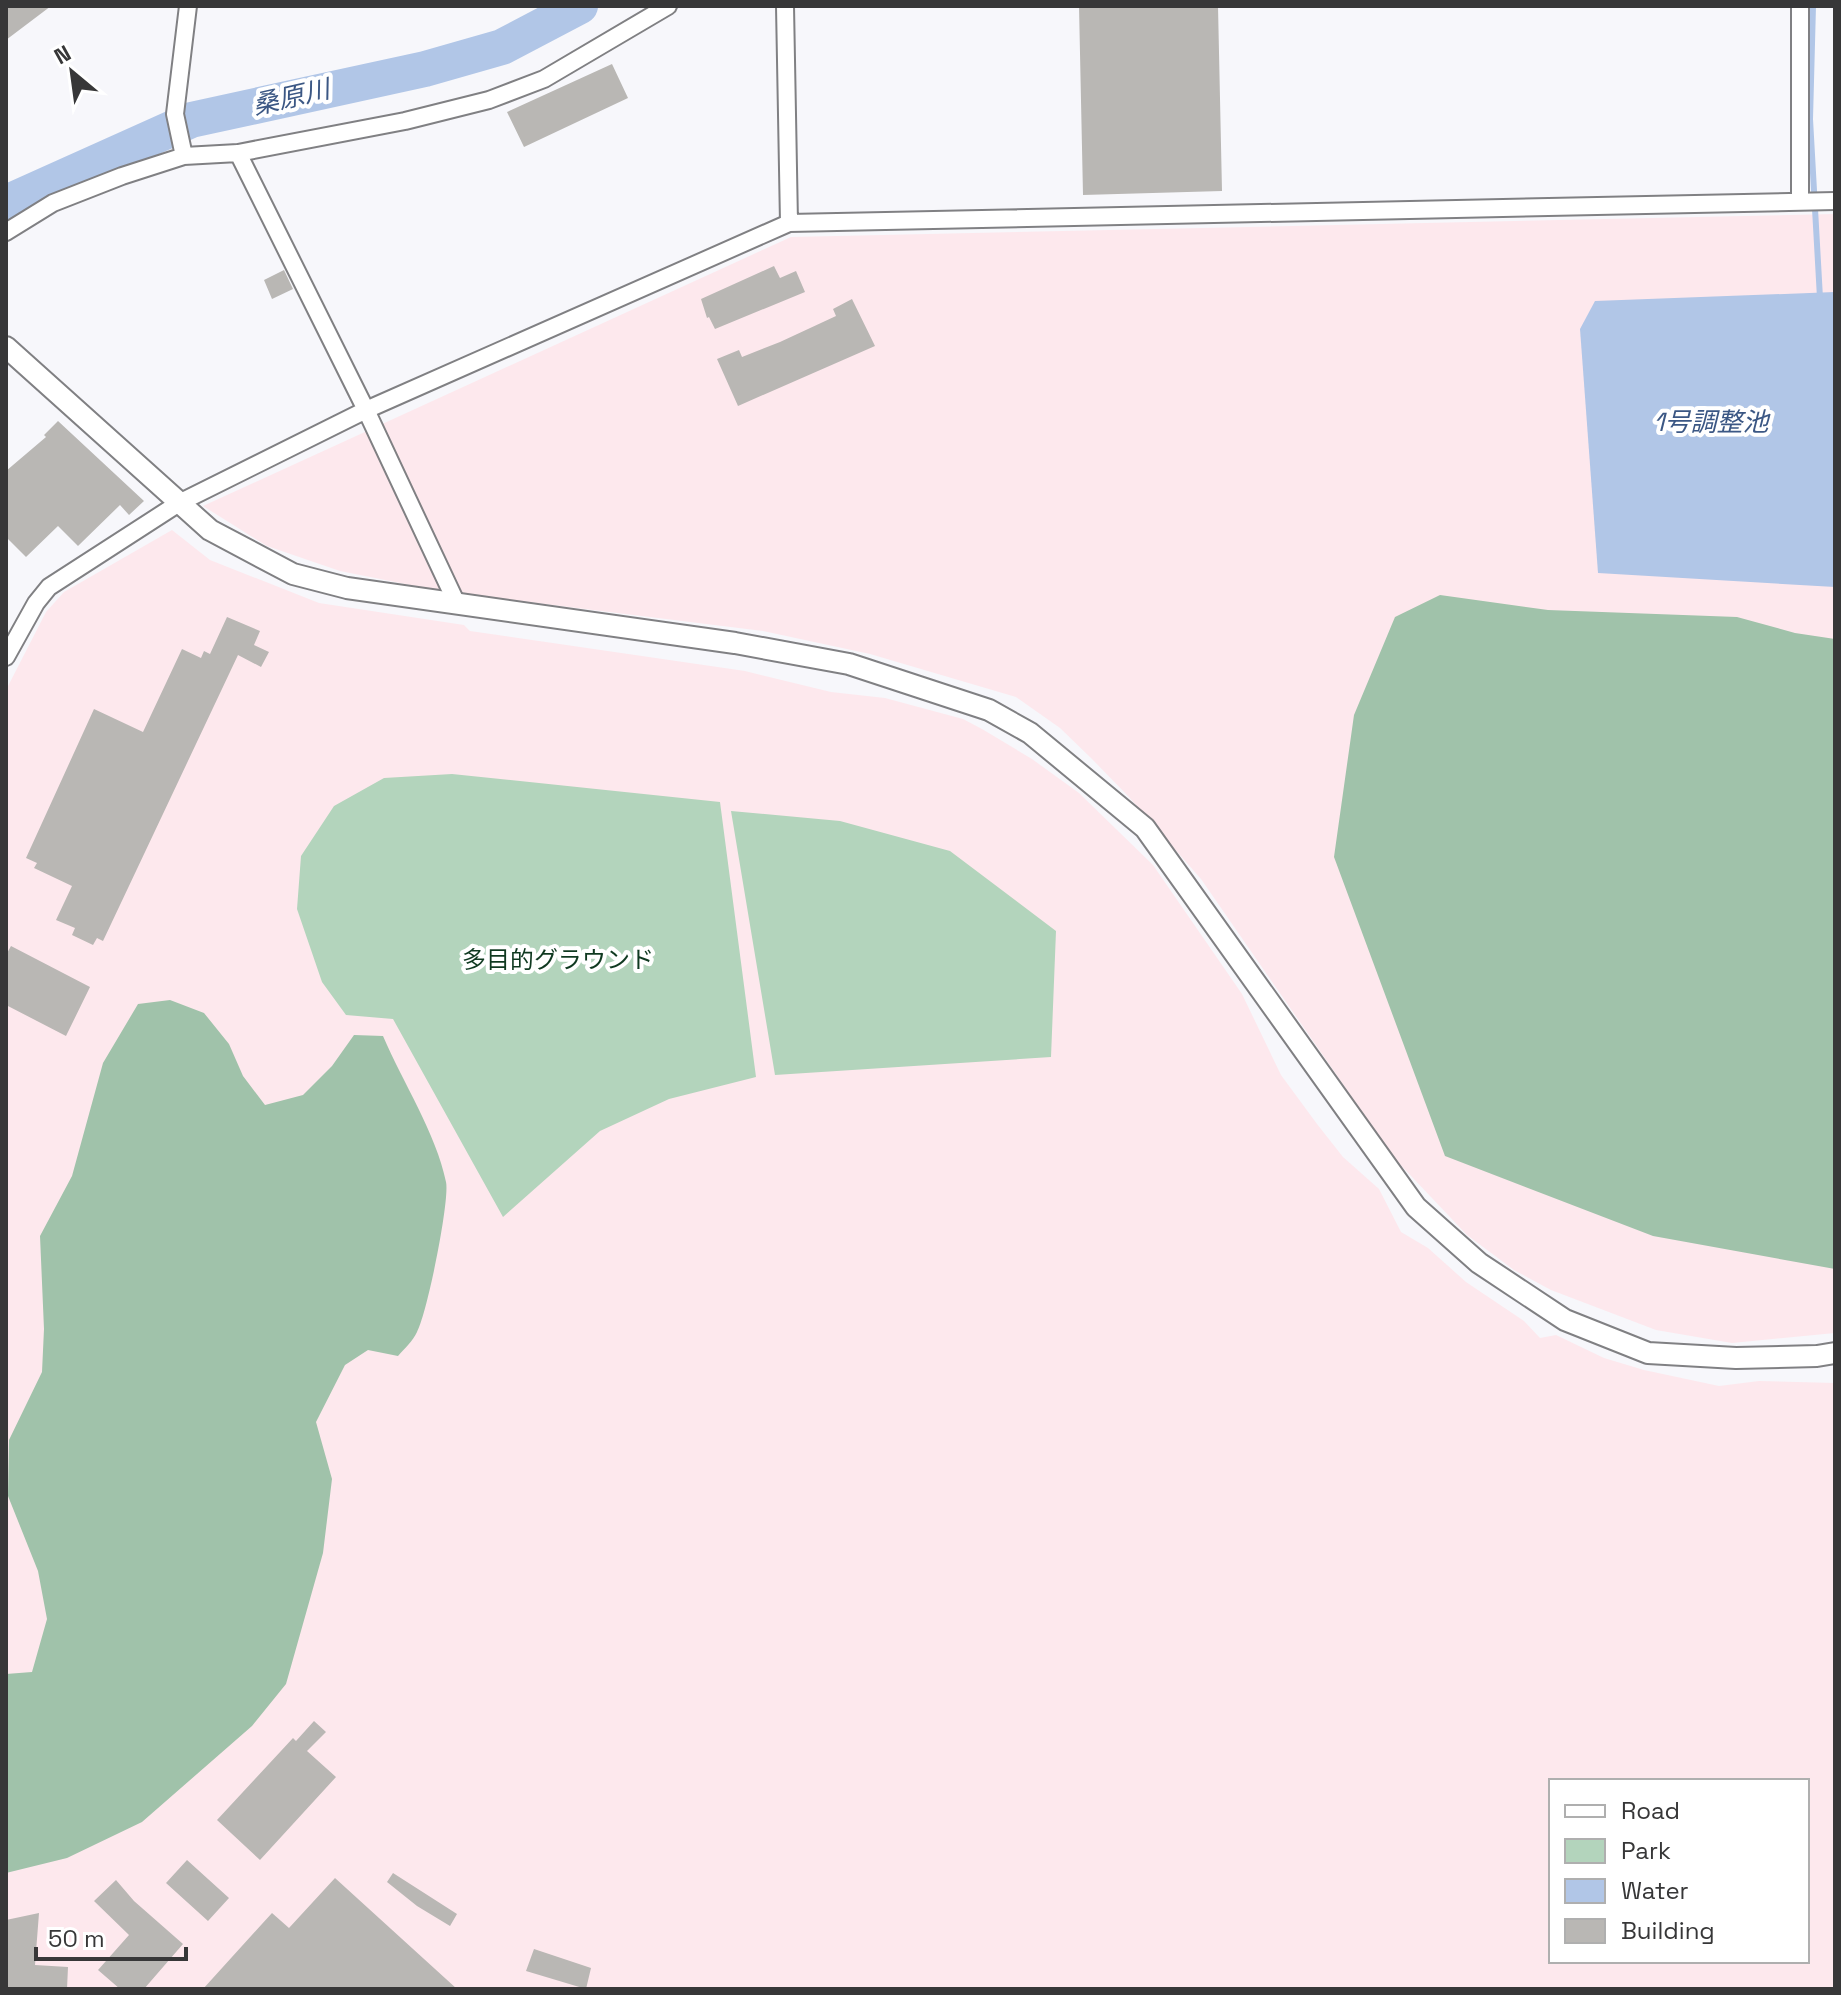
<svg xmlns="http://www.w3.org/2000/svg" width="1841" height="1995" font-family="'Space Grotesk','Noto Sans JP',sans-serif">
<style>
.commercial{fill:#fde8ed;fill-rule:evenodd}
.green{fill:#b3d4bc}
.forest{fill:#a0c2aa}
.water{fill:#b1c6e7}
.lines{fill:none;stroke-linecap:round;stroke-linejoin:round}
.stream{stroke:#b1c6e7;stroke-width:6}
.river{stroke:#b1c6e7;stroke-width:36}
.building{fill:#b9b7b4}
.minor-casing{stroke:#808083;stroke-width:20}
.tertiary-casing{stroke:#808083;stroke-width:24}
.minor{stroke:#fff;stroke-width:16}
.tertiary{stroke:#fff;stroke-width:20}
.labels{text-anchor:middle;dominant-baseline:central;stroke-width:8;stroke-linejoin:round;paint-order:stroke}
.park-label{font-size:24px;fill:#0f3920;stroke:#fff}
.water-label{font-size:26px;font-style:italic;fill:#3b5784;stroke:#fff}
</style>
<rect width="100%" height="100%" fill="#f7f7fb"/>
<path class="commercial" d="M 1835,214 L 1835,1333 L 1732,1343 L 1656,1330 L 1551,1290 L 1514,1270 L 1467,1235 L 1394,1158 L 1201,879 L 1128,796 L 1091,758 L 1060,728 L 1016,697 L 870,654 L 763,631 L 440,591 L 340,571 L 267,546 L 203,506 L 791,237 Z
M 172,530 L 210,560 L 319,603 L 464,625 L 470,631 L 745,671 L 831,692 L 885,698 L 963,719 L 982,729 L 1032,759 L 1079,793 L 1153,865 L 1242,994 L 1281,1075 L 1317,1124 L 1343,1157 L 1379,1189 L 1401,1232 L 1428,1248 L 1466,1282 L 1524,1321 L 1540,1338 L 1556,1335 L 1604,1358 L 1644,1370 L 1719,1386 L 1759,1381 L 1835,1383 L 1835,1989 L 6,1989 L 6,690 L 46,612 L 64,592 ZM 1551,1781 L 1807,1781 L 1807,1961 L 1551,1961 Z"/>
<path class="green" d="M 452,774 L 720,802 L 756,1077 L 669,1099 L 600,1131 L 503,1217 L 393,1019 L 346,1015 L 322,982 L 297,909 L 301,856 L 334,806 L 384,778 Z
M 731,811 L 840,821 L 950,851 L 1056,931 L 1051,1057 L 775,1075 Z"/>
<path class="forest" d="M 1440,595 L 1548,610 L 1737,617 L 1795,633 L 1835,639 L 1835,1269 L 1653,1236 L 1445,1156 L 1334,857 L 1354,715 L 1395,617 Z
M 170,1000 L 204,1013 L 229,1044 L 243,1076 L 265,1105 L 303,1095 L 332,1066 L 354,1035 L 383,1036 C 403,1083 436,1133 446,1182 C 450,1200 427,1314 417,1332 C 413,1341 404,1349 398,1356 L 368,1350 L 345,1365 L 316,1422 L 332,1479 L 323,1553 L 286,1684 L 252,1726 L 142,1822 L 67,1858 L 6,1873 L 6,1674 L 32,1672 L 47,1619 L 38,1571 L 8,1496 L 9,1440 L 42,1372 L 44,1329 L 40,1236 L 72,1176 L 103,1063 L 138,1004 Z"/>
<path class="water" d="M 1835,292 L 1835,587 L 1598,573 L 1580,329 L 1595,301 Z"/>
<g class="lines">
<path class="stream" d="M 1813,6 L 1810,119 L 1820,298"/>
<path class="river" d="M 6,203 L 191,120 L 425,69 L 502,47 L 580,6"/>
</g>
<path class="building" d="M 6,6 L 51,6 L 6,40 Z
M 1079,6 L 1218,6 L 1222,191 L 1083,195 Z
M 612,64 L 628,98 L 524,147 L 507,112 Z
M 774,266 L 780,278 L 796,271 L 805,292 L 715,329 L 709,317 L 707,318 L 701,299 Z
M 284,270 L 293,289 L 272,299 L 264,280 Z
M 852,299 L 875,346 L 738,406 L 717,359 L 739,350 L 742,357 L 780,342 L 836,316 L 833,309 Z
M 58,421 L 144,501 L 129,515 L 120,505 L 78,546 L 58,526 L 26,557 L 6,537 L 6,471 L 46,437 L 44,435 Z
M 227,617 L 260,631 L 254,645 L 269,652 L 261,667 L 238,655 L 103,941 L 97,938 L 93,945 L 72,935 L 75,928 L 56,920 L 72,886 L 34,868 L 37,863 L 26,858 L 94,709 L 143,732 L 182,649 L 201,658 L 204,651 L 210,654 Z
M 11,946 L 90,987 L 66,1036 L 6,1005 L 6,955 Z
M 314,1721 L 326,1732 L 307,1751 L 336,1777 L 260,1860 L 217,1820 L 293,1738 L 296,1741 Z
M 187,1860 L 229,1898 L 208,1921 L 166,1883 Z
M 393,1873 L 457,1914 L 450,1926 L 417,1906 L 387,1882 Z
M 335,1878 L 457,1989 L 203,1989 L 272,1913 L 289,1928 Z
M 116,1880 L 134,1901 L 183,1944 L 144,1989 L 120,1989 L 98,1970 L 129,1935 L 94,1901 Z
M 39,1913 L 35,1965 L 68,1967 L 67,1989 L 6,1989 L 6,1920 Z
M 534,1949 L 591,1968 L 586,1989 L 526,1971 Z"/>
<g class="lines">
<defs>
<path id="minor" d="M 785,6 L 789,223
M 238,153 L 366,410 L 457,604
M 184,156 L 175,114 L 188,6
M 1800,201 L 1800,6
M 6,232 L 53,203 L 122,176 L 184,156 L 238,153 L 405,121 L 489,100 L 544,79 L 668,6
M 6,657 L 36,603 L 49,587 L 179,503 L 366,410 L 789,223 L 1835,201"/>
<path id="tertiary" d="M 6,347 L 210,530 L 293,574 L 347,588 L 735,643 L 849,664 L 989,710 L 1030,733 L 1145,828 L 1416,1207 L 1479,1263 L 1565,1320 L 1648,1353 L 1736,1358 L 1817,1356 L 1835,1353"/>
</defs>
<use href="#minor" class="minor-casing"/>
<use href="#tertiary" class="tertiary-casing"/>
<use href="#minor" class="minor"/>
<use href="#tertiary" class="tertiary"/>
</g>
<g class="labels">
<g class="park-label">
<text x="558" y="959">多目的グラウンド</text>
</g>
<g class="water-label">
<text transform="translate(291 97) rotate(-13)">桑原川</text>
<text x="1711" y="422">1号調整池</text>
</g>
</g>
<rect width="1841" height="1995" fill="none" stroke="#373738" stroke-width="16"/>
<rect x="1549" y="1779" width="260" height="184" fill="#ffffff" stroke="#afafaf" stroke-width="2"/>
<rect x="1565" y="1805" width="40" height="12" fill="#ffffff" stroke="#afafaf" stroke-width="2"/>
<text x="1621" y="1819" font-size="24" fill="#373738">Road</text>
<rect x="1565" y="1839" width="40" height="24" fill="#b3d4bc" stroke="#afafaf" stroke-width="2"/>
<text x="1621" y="1859" font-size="24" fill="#373738">Park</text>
<rect x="1565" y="1879" width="40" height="24" fill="#b1c6e7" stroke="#afafaf" stroke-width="2"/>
<text x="1621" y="1899" font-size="24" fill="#373738">Water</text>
<rect x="1565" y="1919" width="40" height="24" fill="#b9b7b4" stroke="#afafaf" stroke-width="2"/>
<text x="1621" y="1939" font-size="24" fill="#373738">Building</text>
<g transform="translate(72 72) rotate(331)" stroke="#ffffff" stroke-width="6" paint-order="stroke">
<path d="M0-6L14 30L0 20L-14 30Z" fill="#373738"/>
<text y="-12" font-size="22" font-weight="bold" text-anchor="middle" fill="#373738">N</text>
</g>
<path d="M36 1947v12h150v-12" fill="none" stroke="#373738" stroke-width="4"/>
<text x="48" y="1947" font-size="24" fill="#373738" stroke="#ffffff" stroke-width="6" paint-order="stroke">50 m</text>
</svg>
